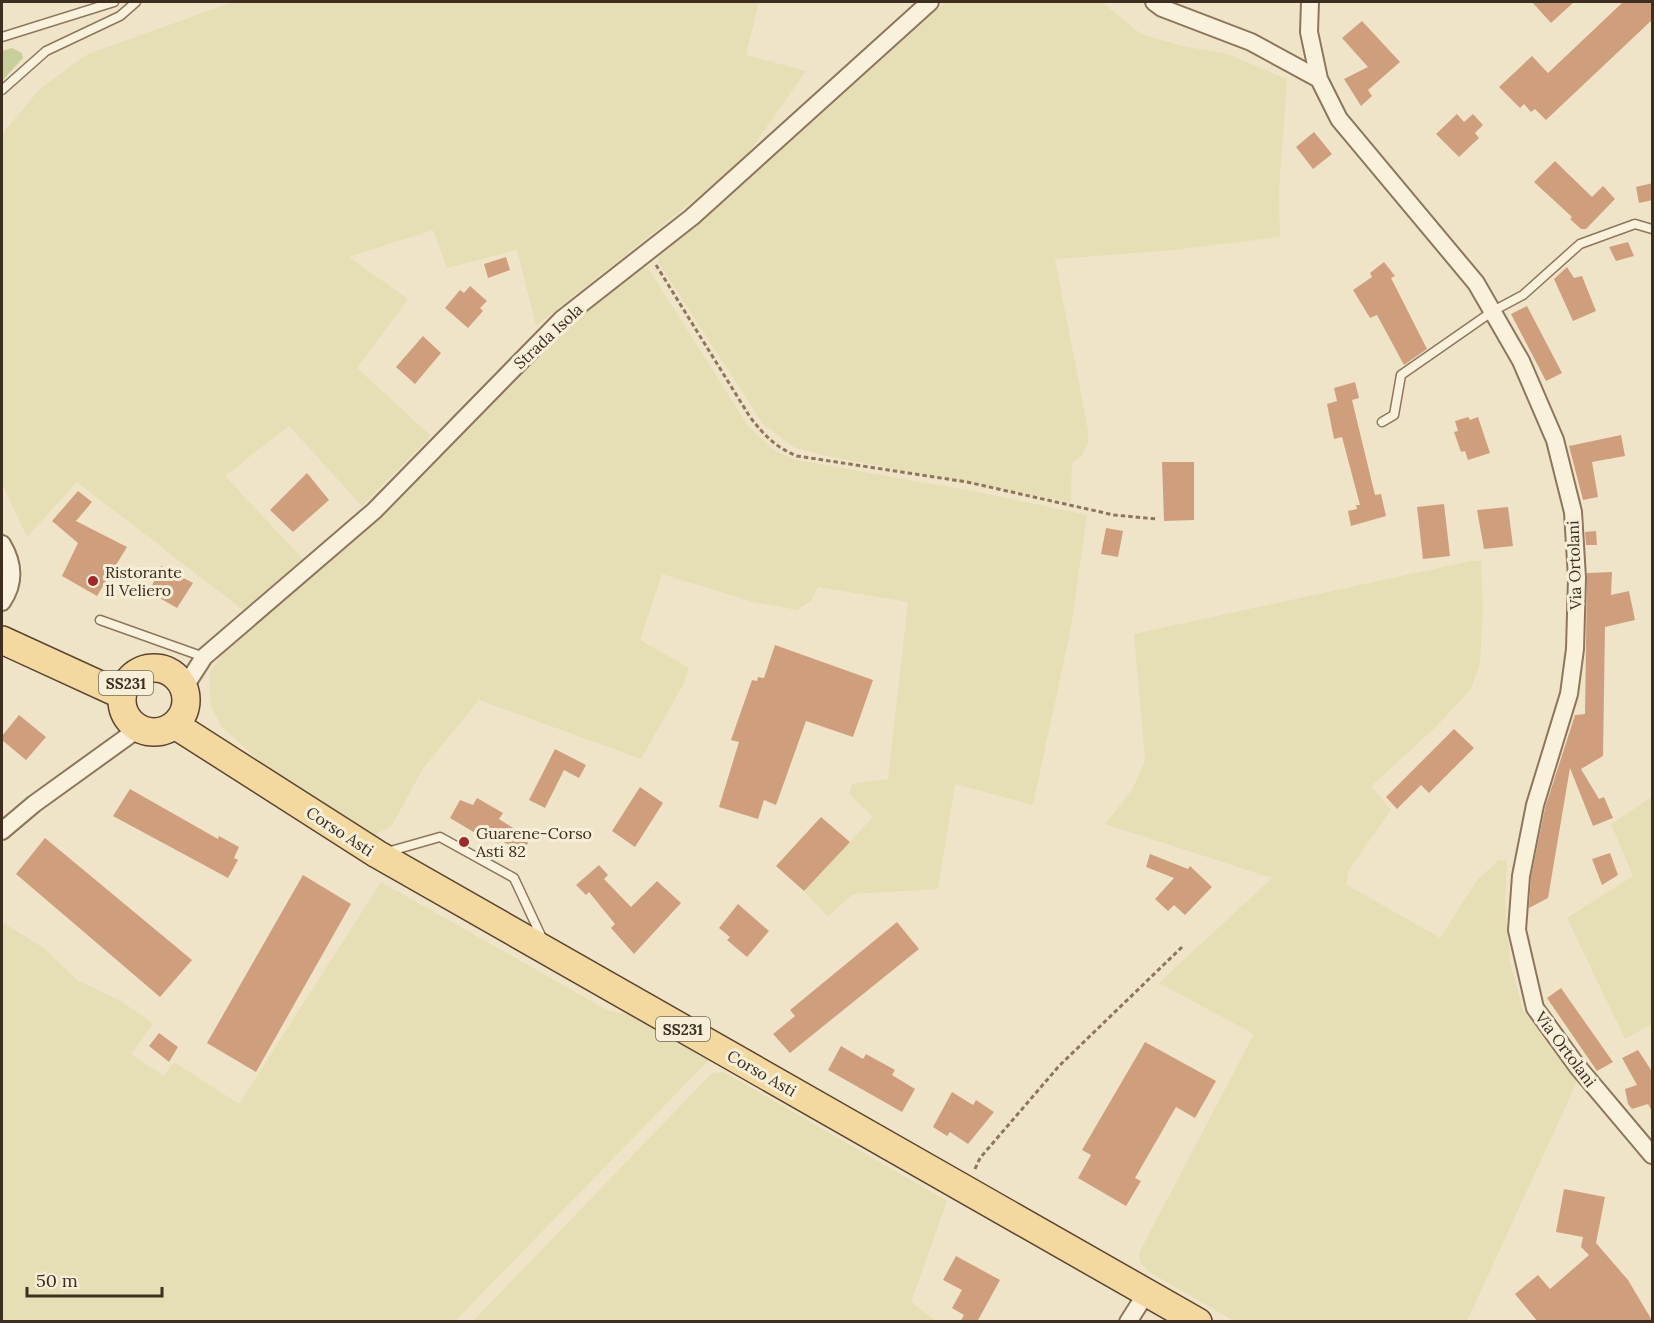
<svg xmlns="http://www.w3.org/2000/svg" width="1654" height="1323" font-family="Lora,serif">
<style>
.farmland{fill:#e6deb5}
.green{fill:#c9cf9b}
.building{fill:#cf9f7d}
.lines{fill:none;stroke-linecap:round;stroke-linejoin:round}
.lane-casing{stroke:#8d765c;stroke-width:11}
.street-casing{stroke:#8d765c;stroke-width:20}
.primary-casing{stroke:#5b4430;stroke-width:30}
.path{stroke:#8d765c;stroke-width:3;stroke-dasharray:4.5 3;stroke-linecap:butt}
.lane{stroke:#faf1dc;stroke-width:8}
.street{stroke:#faf1dc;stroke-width:16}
.primary{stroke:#f3d9a0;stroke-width:27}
.poi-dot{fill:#9e2a2b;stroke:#f7eed8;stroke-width:2}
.labels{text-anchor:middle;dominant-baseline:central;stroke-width:6;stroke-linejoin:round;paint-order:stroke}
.shield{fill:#f7eed8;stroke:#756857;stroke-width:1.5}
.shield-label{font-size:15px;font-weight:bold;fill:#3d2e20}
.street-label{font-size:16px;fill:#3d2e20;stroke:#f7eed8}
.poi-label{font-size:16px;fill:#3d2e20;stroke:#f7eed8;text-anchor:start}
</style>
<rect width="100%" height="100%" fill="#f0e4c8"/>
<path class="farmland" d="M 233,2 L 759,2 L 746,55 L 806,71 L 743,161 L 536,326 L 517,250 L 447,268 L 433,230 L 349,257 L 408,299 L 357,368 L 431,436 L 362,506 L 289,426 L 225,476 L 303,559 L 243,610 L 77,482 L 27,537 L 2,484 L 2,134 L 40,89 L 88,54 Z
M 945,2 L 1102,2 L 1141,34 L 1182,46 L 1228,54 L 1287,79 L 1279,190 L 1280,237 L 1174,250 L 1055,259 L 1088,430 L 1088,443 L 1082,455 L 1072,463 L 1071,502 L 832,457 L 795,448 L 763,424 L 658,262 L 658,257 L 811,124 Z
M 648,268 L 748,426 L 775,451 L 796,460 L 983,493 L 1087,515 L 1071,628 L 1033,805 L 955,784 L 938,889 L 853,894 L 828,917 L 804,891 L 873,817 L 849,794 L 852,784 L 888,779 L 908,602 L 818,587 L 811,601 L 797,610 L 750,601 L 662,574 L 640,640 L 689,668 L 683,685 L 641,759 L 479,700 L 424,767 L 392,825 L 372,837 L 356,829 L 257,759 L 222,727 L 211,707 L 209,673 L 220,659 L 220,653 L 373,525 L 560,328 L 639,269 Z
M 1471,561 L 1481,561 L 1483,609 L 1480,663 L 1471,689 L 1435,728 L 1371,786 L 1391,810 L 1348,871 L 1347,885 L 1440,938 L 1478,879 L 1499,860 L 1507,861 L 1505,904 L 1510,961 L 1523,1010 L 1577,1082 L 1467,1321 L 1234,1321 L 1149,1272 L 1140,1262 L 1139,1253 L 1254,1034 L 1159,983 L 1272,878 L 1105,824 L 1132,790 L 1145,761 L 1134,634 Z
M 1652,797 L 1652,1024 L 1625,1039 L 1567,918 L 1633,876 L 1611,824 Z
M 381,882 L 609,1011 L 633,1015 L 709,1060 L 455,1321 L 2,1321 L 2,922 L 45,949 L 77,980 L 121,1001 L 153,1024 L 131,1054 L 164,1076 L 174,1062 L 239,1104 Z
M 724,1072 L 947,1201 L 911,1302 L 936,1321 L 473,1321 L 712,1073 Z"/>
<path class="green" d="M 12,48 L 22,53 L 23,58 L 2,81 L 2,51 Z"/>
<path class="building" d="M 1532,2 L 1574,2 L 1551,23 Z
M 1623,2 L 1653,2 L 1653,19 L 1546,120 L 1535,109 L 1531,112 L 1524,104 L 1520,108 L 1499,87 L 1532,56 L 1548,73 Z
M 1362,21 L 1400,62 L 1368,90 L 1372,96 L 1361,106 L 1344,79 L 1368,67 L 1342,38 Z
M 1457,114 L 1464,122 L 1473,114 L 1483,125 L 1475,133 L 1479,138 L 1459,157 L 1436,134 Z
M 1314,132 L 1332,154 L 1313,169 L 1296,147 Z
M 1555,161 L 1592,197 L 1603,186 L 1615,199 L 1586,229 L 1581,229 L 1570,219 L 1572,217 L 1534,182 Z
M 1653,183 L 1653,200 L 1639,203 L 1636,187 Z
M 1628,242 L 1634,256 L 1616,261 L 1609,247 Z
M 506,257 L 510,270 L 488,278 L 484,264 Z
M 1384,262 L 1395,276 L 1391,278 L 1427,349 L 1404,365 L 1377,315 L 1370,318 L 1353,290 L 1372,277 L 1370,273 Z
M 1567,267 L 1574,278 L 1582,276 L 1596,311 L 1573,321 L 1554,279 Z
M 470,286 L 487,301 L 480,308 L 483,311 L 468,328 L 445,308 L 460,290 L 464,293 Z
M 1527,306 L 1562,373 L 1546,381 L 1511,314 Z
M 423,336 L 441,353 L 415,384 L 396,367 Z
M 1355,382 L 1359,398 L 1352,400 L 1375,495 L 1381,494 L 1386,516 L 1351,526 L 1348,511 L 1357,509 L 1356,505 L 1360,505 L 1342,437 L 1334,439 L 1327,404 L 1337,401 L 1334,388 Z
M 1468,417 L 1470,420 L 1478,417 L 1490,453 L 1468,460 L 1465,451 L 1461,452 L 1454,432 L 1458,431 L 1455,421 Z
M 1621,435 L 1625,456 L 1592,462 L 1598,497 L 1583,500 L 1569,446 Z
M 1162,462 L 1194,462 L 1194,520 L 1164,521 Z
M 307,473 L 329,500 L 293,532 L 270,510 Z
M 78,491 L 92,502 L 76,521 L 127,547 L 97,596 L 62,576 L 78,543 L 52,521 Z
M 1444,504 L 1450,556 L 1423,559 L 1417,507 Z
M 1508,507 L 1513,546 L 1484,549 L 1477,510 Z
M 1106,528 L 1123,531 L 1118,557 L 1101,554 Z
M 1596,531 L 1597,545 L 1586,545 L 1585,532 Z
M 161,566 L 193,583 L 177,608 L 149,592 Z
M 1612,572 L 1611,595 L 1629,591 L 1635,620 L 1605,627 L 1603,756 L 1581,769 L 1599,799 L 1604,797 L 1613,818 L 1593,826 L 1570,768 L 1548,898 L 1529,908 L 1531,877 L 1545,808 L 1575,715 L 1585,714 L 1587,573 Z
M 775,645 L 873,680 L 853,737 L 806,721 L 776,805 L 764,800 L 758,819 L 719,807 L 739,742 L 731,740 L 752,680 L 757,681 L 758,677 L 764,678 Z
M 19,715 L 46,737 L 26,760 L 2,740 L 2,736 Z
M 1454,729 L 1474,748 L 1429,793 L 1421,785 L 1397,809 L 1386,797 Z
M 555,749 L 586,765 L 579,778 L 564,770 L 545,808 L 529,800 Z
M 640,787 L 663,803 L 635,847 L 612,831 Z
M 130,789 L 218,839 L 219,836 L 239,847 L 234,858 L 238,860 L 228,878 L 113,816 Z
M 477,798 L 503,813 L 499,819 L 530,839 L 523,852 L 484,832 L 482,837 L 450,818 L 460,800 L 473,805 Z
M 821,817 L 850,842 L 804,891 L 776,866 Z
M 45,838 L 192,960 L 160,997 L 16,874 Z
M 1610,853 L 1618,875 L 1602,885 L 1592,859 Z
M 1150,854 L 1188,869 L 1190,866 L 1212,887 L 1185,915 L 1174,905 L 1168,911 L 1155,899 L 1174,878 L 1146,867 Z
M 599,865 L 608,875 L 604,879 L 631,907 L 657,881 L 681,903 L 634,954 L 611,928 L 615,924 L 589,892 L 586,895 L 576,885 Z
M 303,875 L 351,904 L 256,1072 L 207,1043 Z
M 738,904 L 769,931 L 747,957 L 727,940 L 730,937 L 719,928 Z
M 897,922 L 919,949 L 790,1053 L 773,1034 L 795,1016 L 790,1010 Z
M 1561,988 L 1613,1062 L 1597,1071 L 1547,998 Z
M 159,1033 L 178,1047 L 169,1062 L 149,1046 Z
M 1145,1042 L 1216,1081 L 1195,1118 L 1176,1107 L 1135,1178 L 1141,1181 L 1126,1206 L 1078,1178 L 1091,1155 L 1082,1150 Z
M 841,1046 L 863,1059 L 866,1054 L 895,1070 L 892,1075 L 915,1089 L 902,1112 L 828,1070 Z
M 1638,1050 L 1653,1073 L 1653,1113 L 1648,1104 L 1632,1109 L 1628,1104 L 1625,1089 L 1637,1085 L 1622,1058 Z
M 952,1092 L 973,1105 L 976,1100 L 994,1112 L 968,1144 L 950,1132 L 947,1136 L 933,1127 Z
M 1564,1189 L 1605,1197 L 1596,1243 L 1628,1280 L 1653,1322 L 1538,1322 L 1515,1294 L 1538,1275 L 1550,1289 L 1589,1255 L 1581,1247 L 1583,1237 L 1556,1232 Z
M 956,1256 L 1000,1280 L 977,1322 L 960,1322 L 964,1315 L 952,1308 L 962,1290 L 943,1280 Z"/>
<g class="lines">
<defs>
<path id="lane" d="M 2,37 L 114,2
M 2,90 L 46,51 L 120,16 L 136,2
M 1382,422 L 1394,415 L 1401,375 L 1493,311 L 1523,295 L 1580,244 L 1635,224 L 1652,229
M 100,620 L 204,657
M 387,852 L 440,837 L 514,878 L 542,938"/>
<path id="street" d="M 1154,2 L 1162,8 L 1251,42 L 1319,79
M 1310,2 L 1309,32 L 1319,79 L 1339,119 L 1476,283 L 1521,361 L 1555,440 L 1573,512 L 1577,578 L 1575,649 L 1569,694 L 1535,805 L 1521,876 L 1517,930 L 1535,1008 L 1577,1066 L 1652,1155
M 2,544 C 14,564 15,583 2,602
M 184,688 L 204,657 L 374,511 L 562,319 L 692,217 L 930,2
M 2,831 L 34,804 L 138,729
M 1128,1322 L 1147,1292"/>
<path id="primary" d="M 2,640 L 122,695
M122 700a32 32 0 1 1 64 0a32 32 0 1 1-64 0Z
M 175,725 L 377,854 L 1198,1322"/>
</defs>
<use href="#lane" class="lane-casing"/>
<use href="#street" class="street-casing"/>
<use href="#primary" class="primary-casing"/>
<path class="path" d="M 656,265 L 750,417 C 764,435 775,447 797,456 L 967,482 L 1114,515 L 1157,519
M 975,1169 L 980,1158 L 1059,1066 L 1182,947"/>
<use href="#lane" class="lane"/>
<use href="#street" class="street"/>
<use href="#primary" class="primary"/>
</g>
<g class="poi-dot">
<circle cx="93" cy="581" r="6"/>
<circle cx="464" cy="842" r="6"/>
</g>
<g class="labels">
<g class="shield">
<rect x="99" y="671" width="54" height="24" rx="4.5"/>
<rect x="656" y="1017" width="54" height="24" rx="4.5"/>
</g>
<g class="shield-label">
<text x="126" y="683">SS231</text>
<text x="683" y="1029">SS231</text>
</g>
<g class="street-label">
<text transform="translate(548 336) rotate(-43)">Strada Isola</text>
<text transform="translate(1574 565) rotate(-92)">Via Ortolani</text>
<text transform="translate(340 831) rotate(33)">Corso Asti</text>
<text transform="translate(1566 1049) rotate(53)">Via Ortolani</text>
<text transform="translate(762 1073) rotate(30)">Corso Asti</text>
</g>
<g class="poi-label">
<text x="105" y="572">Ristorante<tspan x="105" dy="18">Il Veliero</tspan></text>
<text x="476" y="833">Guarene-Corso<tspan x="476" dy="18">Asti 82</tspan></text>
</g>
</g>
<rect width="1654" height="1323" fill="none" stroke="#3d2e20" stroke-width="6"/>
<path d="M27 1287v9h135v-9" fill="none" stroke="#3d2e20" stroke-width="3"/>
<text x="36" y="1287" font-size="18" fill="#3d2e20" stroke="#f7eed8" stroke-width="4.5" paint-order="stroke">50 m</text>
</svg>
